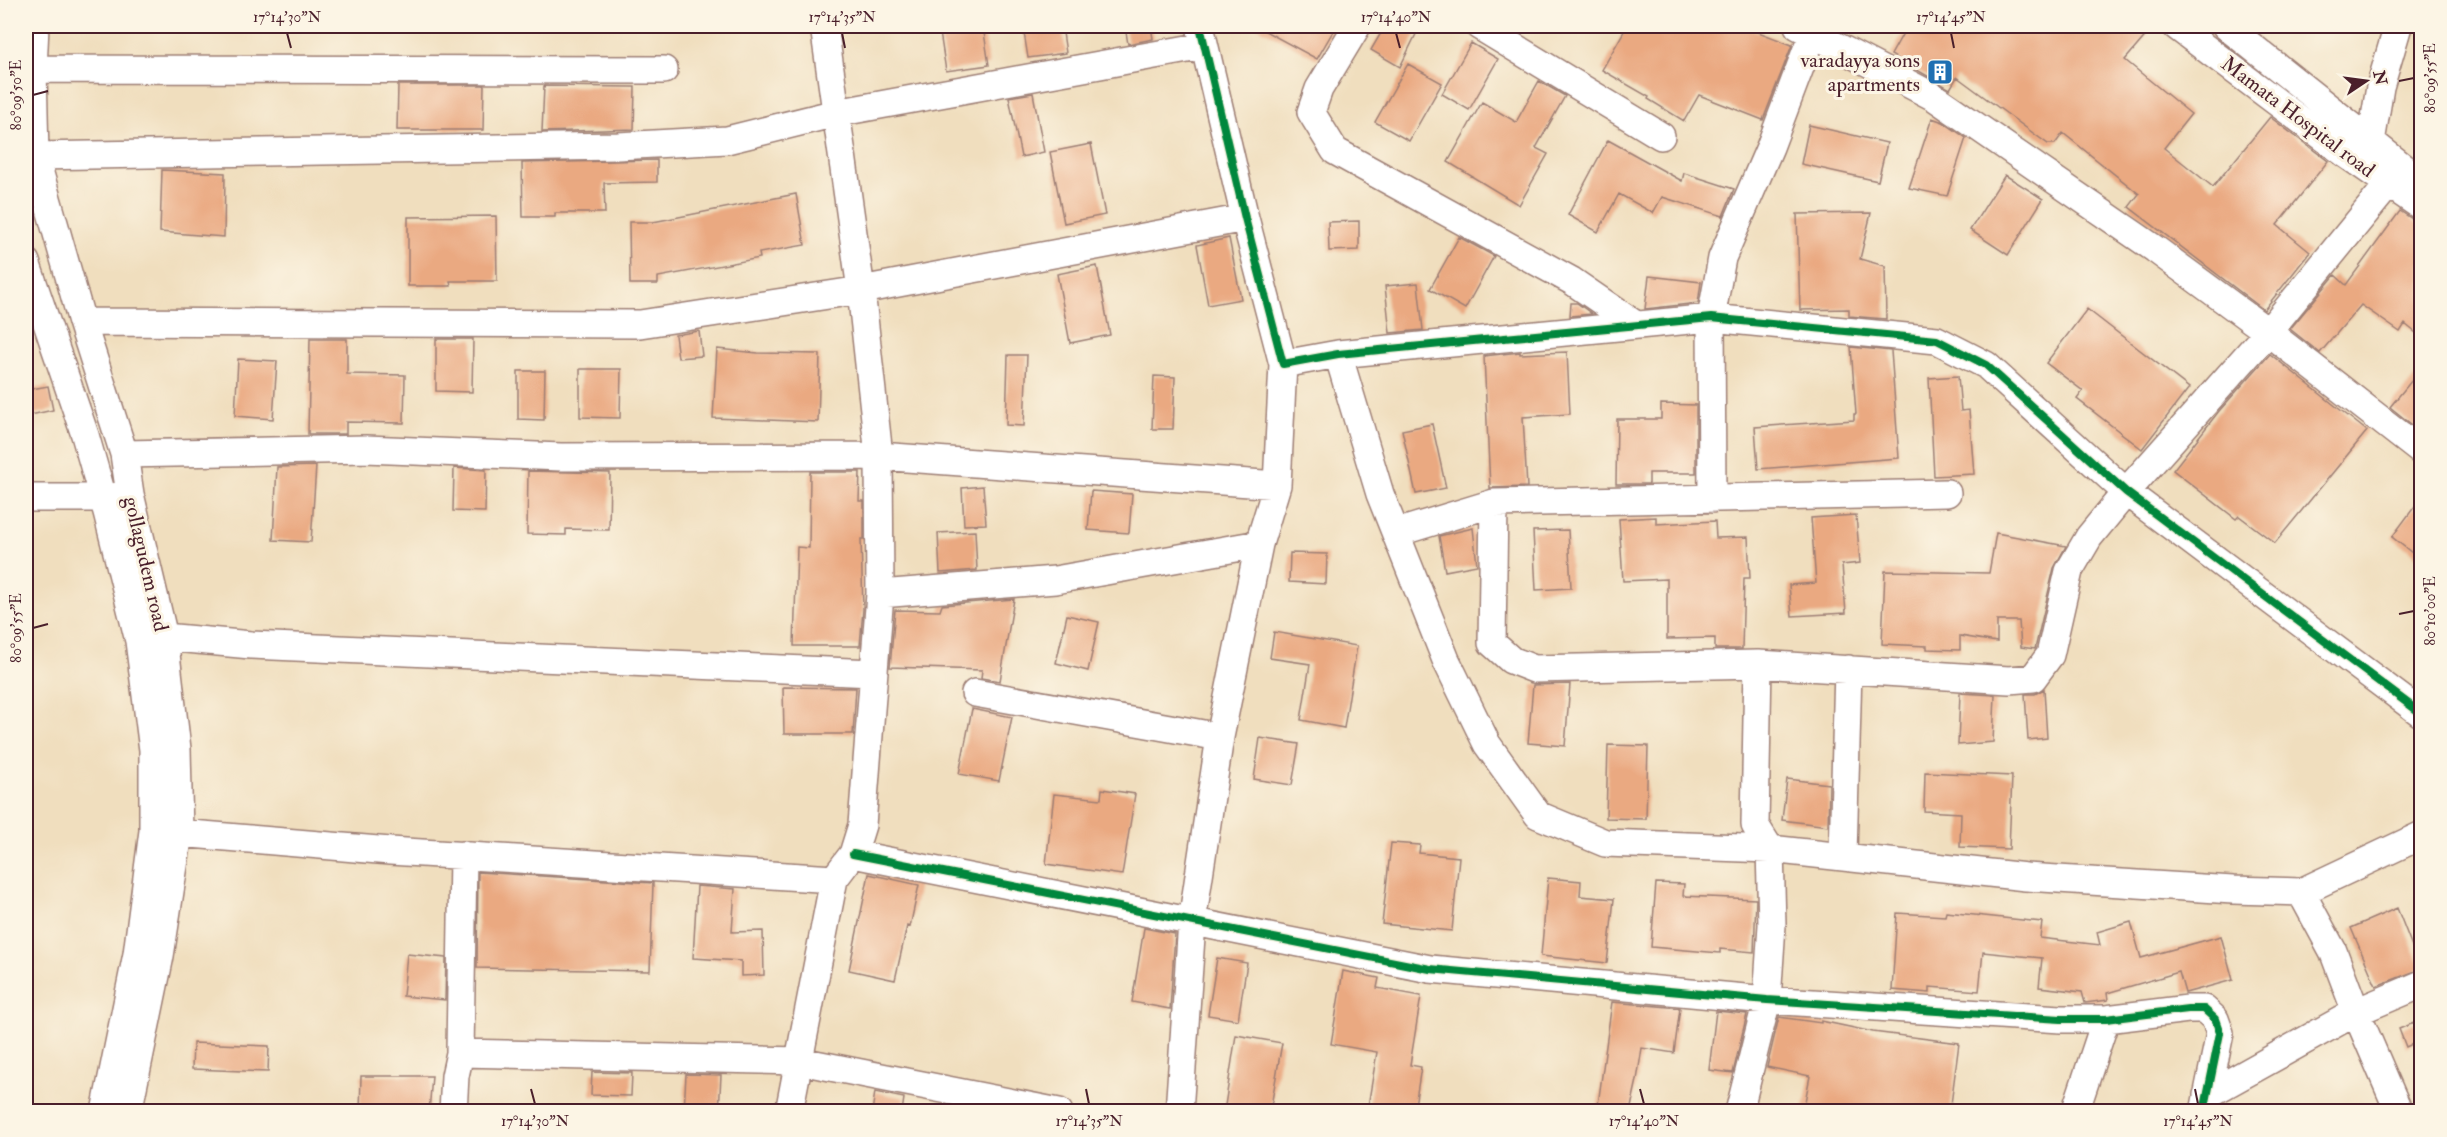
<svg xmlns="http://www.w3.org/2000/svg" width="2447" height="1137" font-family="'IM FELL Double Pica',serif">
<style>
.building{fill:#eaa981}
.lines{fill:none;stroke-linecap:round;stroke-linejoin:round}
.minor-casing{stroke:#9d7e74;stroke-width:30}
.minor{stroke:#fff;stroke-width:27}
.cycleway-casing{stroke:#fcf5e5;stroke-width:11}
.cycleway{stroke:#00873e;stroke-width:8}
.ticks{fill:none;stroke:#4a1f2b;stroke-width:2}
.labels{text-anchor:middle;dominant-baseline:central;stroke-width:6;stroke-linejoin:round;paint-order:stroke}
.poi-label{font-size:21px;fill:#4a1f2b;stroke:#fcf5e5;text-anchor:end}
.street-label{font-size:21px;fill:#4a1f2b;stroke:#fcf5e5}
.neatline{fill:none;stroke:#4a1f2b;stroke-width:2}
.ticks-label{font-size:15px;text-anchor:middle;fill:#4a1f2b}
</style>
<rect width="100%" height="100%" fill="#fcf5e5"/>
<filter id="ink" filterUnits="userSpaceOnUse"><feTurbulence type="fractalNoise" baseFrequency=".0167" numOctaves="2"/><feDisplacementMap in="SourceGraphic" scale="12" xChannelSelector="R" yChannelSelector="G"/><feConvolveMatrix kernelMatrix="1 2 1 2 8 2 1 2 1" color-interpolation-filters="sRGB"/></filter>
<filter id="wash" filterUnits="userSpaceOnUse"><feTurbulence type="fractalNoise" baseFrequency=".008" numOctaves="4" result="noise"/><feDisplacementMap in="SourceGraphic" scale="24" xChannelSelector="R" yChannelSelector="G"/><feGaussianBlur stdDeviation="1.35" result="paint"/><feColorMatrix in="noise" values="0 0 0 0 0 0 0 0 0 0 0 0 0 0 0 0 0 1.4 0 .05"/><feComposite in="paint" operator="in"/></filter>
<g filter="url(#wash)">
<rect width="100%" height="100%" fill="#f0debe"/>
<g id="blocks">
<path class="building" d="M 939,26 L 983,26 L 989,65 L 946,71 Z
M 1023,26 L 1062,26 L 1066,53 L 1028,58 Z
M 1125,26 L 1151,26 L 1153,39 L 1128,44 Z
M 1256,26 L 1336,26 L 1317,59 Z
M 1385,26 L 1420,26 L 1400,67 L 1371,50 Z
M 1627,26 L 1743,26 L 1792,45 L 1763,120 L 1699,95 L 1684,121 L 1648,99 L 1649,97 L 1602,70 Z
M 1907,26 L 2154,26 L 2125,60 L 2191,114 L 2164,148 L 2213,187 L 2270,117 L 2328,161 L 2277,225 L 2310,252 L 2264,310 L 2129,207 L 2139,194 L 2063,133 L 2055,144 L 2048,144 L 1957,77 L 1950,89 L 1891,55 Z
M 1471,43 L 1498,59 L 1469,110 L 1442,94 Z
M 1408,64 L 1442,83 L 1409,141 L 1375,122 Z
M 1539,81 L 1565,96 L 1536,148 L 1548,154 L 1519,205 L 1448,162 L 1482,102 L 1516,122 Z
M 398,85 L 484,85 L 483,130 L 397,130 Z
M 544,86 L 635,87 L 634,129 L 542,132 Z
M 1033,93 L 1044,152 L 1021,157 L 1009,97 Z
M 1932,118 L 1943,122 L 1966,138 L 1947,196 L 1909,188 Z
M 1809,125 L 1887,143 L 1878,181 L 1801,164 Z
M 1608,140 L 1682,181 L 1684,173 L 1734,189 L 1723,216 L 1662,197 L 1653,213 L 1619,194 L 1598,232 L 1568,215 Z
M 1091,144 L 1105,215 L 1064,223 L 1050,152 Z
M 657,160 L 657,182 L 604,183 L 605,213 L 555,213 L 555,217 L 523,217 L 522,163 Z
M 162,170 L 225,173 L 224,237 L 160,232 Z
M 2005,175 L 2043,199 L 2008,255 L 1970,230 Z
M 796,194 L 805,245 L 759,253 L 760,258 L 658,277 L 658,284 L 630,284 L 629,222 L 653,222 Z
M 2400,211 L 2421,225 L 2421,337 L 2405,324 L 2400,332 L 2361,305 L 2320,353 L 2290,329 L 2335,275 L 2346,285 Z
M 1871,213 L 1860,259 L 1885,266 L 1886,319 L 1849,316 L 1849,309 L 1800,310 L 1797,214 Z
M 496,216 L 497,281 L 450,281 L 451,286 L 408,286 L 408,217 Z
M 1359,221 L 1359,250 L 1329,251 L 1328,222 Z
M 1459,237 L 1494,256 L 1465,309 L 1430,289 Z
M 1229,238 L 1241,299 L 1208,305 L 1197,245 Z
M 1097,266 L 1110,335 L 1070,343 L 1057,274 Z
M 1649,276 L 1701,282 L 1698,303 L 1645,309 Z
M 1418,283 L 1423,330 L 1390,333 L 1385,286 Z
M 1571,303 L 1577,303 L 1592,314 L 1570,316 Z
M 2087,309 L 2189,388 L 2142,449 L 2077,399 L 2083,391 L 2046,363 Z
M 699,331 L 702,356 L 678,358 L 675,335 Z
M 310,339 L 347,339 L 347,374 L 405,375 L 404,423 L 346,422 L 346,434 L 308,434 Z
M 436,339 L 473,339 L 472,392 L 436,391 Z
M 1851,347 L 1891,351 L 1899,458 L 1758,469 L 1755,427 L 1854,420 L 1854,414 L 1856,414 Z
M 717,349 L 758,353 L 820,354 L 818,422 L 713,418 Z
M 1520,352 L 1520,354 L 1567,352 L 1570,414 L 1523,417 L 1527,487 L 1490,488 L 1484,356 Z
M 2270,354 L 2367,431 L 2275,543 L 2239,516 L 2236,519 L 2173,470 L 2219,411 Z
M 1008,355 L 1027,355 L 1024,426 L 1006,425 Z
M 238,359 L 277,361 L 273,419 L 235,416 Z
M 580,369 L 621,369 L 620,418 L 580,417 Z
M 2421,369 L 2421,432 L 2390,407 Z
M 518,371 L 545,371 L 544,420 L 518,419 Z
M 1154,376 L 1175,377 L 1173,429 L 1152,429 Z
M 1958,376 L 1961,411 L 1969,410 L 1974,474 L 1934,476 L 1929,378 Z
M 48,386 L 53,410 L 26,416 L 26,390 Z
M 1661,404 L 1696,405 L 1696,473 L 1649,473 L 1649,484 L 1616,484 L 1617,419 L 1661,419 Z
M 1432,424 L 1446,488 L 1416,494 L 1402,430 Z
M 316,466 L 311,542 L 273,540 L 277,467 Z
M 454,468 L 486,470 L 485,512 L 453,511 Z
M 528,471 L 610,473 L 609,530 L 566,529 L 566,535 L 527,534 Z
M 810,472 L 860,472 L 859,501 L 864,501 L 864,539 L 861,539 L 863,609 L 860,646 L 794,646 L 797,547 L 809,548 Z
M 983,486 L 986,524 L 964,525 L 962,488 Z
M 1091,491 L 1132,494 L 1129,533 L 1088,530 Z
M 2421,498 L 2421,560 L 2392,537 Z
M 1856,515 L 1860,563 L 1842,565 L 1846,613 L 1792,616 L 1789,585 L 1816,583 L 1811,518 Z
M 1656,517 L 1656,524 L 1715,521 L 1716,538 L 1748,537 L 1750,578 L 1744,578 L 1742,649 L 1715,649 L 1715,638 L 1667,639 L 1667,579 L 1623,581 L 1619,519 Z
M 1473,528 L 1477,565 L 1445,571 L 1439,536 Z
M 1568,530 L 1571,588 L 1536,590 L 1533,531 Z
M 975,531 L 977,570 L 940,573 L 938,533 Z
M 1996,533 L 2066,546 L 2054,568 L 2035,649 L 2021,647 L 2019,621 L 1997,621 L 1997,642 L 1960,636 L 1960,650 L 1927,649 L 1927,646 L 1882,644 L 1885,571 L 1989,573 Z
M 1290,553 L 1327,554 L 1326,584 L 1289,582 Z
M 1014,599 L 1000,681 L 981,678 L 982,670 L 890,667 L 895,610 L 940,611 L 942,605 Z
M 1067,615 L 1099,622 L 1088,671 L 1056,663 Z
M 1274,632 L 1357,646 L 1344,728 L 1301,720 L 1310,664 L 1270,658 Z
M 1570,684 L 1565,746 L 1528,743 L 1533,685 Z
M 783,687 L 856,688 L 853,734 L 784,734 Z
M 2044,689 L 2047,738 L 2028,740 L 2025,694 L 2035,694 Z
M 1960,693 L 1995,695 L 1993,742 L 1958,745 Z
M 972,709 L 1012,717 L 999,781 L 959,774 Z
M 1260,738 L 1299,744 L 1292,785 L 1254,779 Z
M 1608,745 L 1648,746 L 1646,819 L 1606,818 Z
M 1925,772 L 2012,776 L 2009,849 L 1960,847 L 1961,813 L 1924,811 Z
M 1787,779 L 1829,784 L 1828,826 L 1782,820 Z
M 1102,789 L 1135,794 L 1122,875 L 1046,864 L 1054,794 L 1101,799 Z
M 1391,843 L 1420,845 L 1419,853 L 1459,857 L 1452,931 L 1382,924 Z
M 478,872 L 653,883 L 650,971 L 477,968 Z
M 869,874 L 919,885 L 910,927 L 907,926 L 895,980 L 849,970 Z
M 1548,878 L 1581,881 L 1580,896 L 1614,899 L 1607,963 L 1541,956 Z
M 1656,883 L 1684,884 L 1683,896 L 1756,899 L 1754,952 L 1720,949 L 1720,953 L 1651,947 Z
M 697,886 L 735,889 L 732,932 L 763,931 L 764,975 L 741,976 L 741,961 L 693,958 Z
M 2397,908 L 2421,969 L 2376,986 L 2351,928 Z
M 1946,912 L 2042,922 L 2040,938 L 2100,945 L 2097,932 L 2131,922 L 2141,958 L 2221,936 L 2233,980 L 2185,993 L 2179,972 L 2107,993 L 2108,1000 L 2085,1003 L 2082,992 L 2039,987 L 2042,958 L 1983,952 L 1979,991 L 1930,987 L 1930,993 L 1892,990 L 1897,913 L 1945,916 Z
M 1144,928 L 1175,934 L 1170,1009 L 1132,1002 Z
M 407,954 L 446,958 L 445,1000 L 403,996 Z
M 1217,958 L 1247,963 L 1238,1020 L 1208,1015 Z
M 1343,971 L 1379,978 L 1377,988 L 1421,996 L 1410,1065 L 1421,1067 L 1414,1112 L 1367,1112 L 1377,1052 L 1331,1044 Z
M 1612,1002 L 1680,1008 L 1674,1053 L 1642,1048 L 1637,1080 L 1630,1112 L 1597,1112 Z
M 1716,1011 L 1747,1014 L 1733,1073 L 1709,1070 Z
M 1779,1017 L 1821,1023 L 1821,1021 L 1873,1032 L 1959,1043 L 1950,1112 L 1803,1112 L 1810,1076 L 1767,1067 Z
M 2421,1020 L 2421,1040 L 2406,1047 L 2399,1029 Z
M 1236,1035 L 1282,1043 L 1270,1112 L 1224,1112 Z
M 193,1043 L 269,1046 L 268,1072 L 192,1069 Z
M 592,1072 L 632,1073 L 631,1096 L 591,1095 Z
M 686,1074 L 721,1075 L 719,1112 L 684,1112 Z
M 361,1076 L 432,1076 L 429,1112 L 360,1112 Z
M 875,1092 L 904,1098 L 902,1112 L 872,1112 Z"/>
</g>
</g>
<g filter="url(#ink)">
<use href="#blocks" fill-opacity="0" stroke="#9d7e74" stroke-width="1.5"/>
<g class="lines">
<defs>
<path id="minor" d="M 35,26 L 33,69 L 35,156 L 82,322 L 124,454 L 130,494 L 164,637 L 177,749 L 179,833 L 160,956 L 128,1112
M 824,26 L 861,290 L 879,456 L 1277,485
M 1200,26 L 1245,218 L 1283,364 L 1338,354 L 1711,318 L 1937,340 L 1986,365 L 2126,492 L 2422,714
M 1357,26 L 1319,89 L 1311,112 L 1335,151 L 1572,281 L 1636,325
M 1479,26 L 1661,136
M 1798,26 L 1934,97 L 2155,249 L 2268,332 L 2422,452
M 2176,26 L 2347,155 L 2422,207
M 2226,26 L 2422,182
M 33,69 L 664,70
M 2371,142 L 2380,87 L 2398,26
M 35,156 L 618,146 L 727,140 L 836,113 L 1204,46
M 26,262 L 85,435 L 107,512 L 139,641 L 153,750 L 153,831 L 137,954 L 105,1112
M 82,322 L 640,324 L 861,290 L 1245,218
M 1338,354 L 1380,494 L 1446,660 L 1487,744 L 1538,815 L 1605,843 L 1770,849 L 1772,925 L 1767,1000 L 1739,1112
M 124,454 L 366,449 L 561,457 L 879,456 L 880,594 L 862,825 L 853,854 L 834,879 L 789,1112
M 26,498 L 103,498 L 120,496
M 1712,499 L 1711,318 L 1722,258 L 1770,147 L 1813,33
M 1494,503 L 1492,643 L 1511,660 L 1534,669 L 1758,664 L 2009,680 L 2033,678 L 2050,655 L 2069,571 L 2089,537 L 2126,492 L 2268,332 L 2388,185
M 1396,533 L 1494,503 L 1947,493
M 880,594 L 1055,580 L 1259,544
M 164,637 L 251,645 L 873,673
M 1758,664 L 1755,825 L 1770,849 L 2026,877 L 2233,890 L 2301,892 L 2422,835
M 975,693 L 1220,737
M 179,833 L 390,851 L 834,879
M 853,854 L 1430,969 L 1767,1000 L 2061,1019 L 2106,1019 L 2188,1009 L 2204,1009 L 2215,1019 L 2220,1033 L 2204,1112
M 1843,855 L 1848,669
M 2301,892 L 2333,951 L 2356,1012 L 2399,1112
M 460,1053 L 800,1061 L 1059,1112
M 2207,1095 L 2356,1012 L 2422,984
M 453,1112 L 455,1076 L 460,1053 L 463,855
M 1179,1112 L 1192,922 L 1220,737 L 1259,544 L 1277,485 L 1283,364
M 2075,1112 L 2106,1019"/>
</defs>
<use href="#minor" class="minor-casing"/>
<use href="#minor" class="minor"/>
<defs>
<path id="cycleway" d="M 1200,26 L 1245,218 L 1283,364 L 1338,354 L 1711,318 L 1937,340 L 1986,365 L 2126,492 L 2422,714
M 853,854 L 1430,969 L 1767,1000 L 2061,1019 L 2106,1019 L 2188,1009 L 2204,1009 L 2215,1019 L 2220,1033 L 2204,1112"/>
</defs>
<use href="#cycleway" class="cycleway-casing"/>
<use href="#cycleway" class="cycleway"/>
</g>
</g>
<path class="ticks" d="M 287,33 L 291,48M 842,33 L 845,48M 1396,33 L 1400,48M 1951,33 L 1954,48M 2399,81 L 2414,78M 33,95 L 48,91M 2399,614 L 2414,611M 33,628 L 48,624M 531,1089 L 535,1104M 1086,1089 L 1089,1104M 1640,1089 L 1644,1104M 2195,1089 L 2198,1104"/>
<defs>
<symbol id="building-square" viewBox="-11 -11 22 22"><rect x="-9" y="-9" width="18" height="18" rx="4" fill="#1f6fb2" stroke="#fcf5e5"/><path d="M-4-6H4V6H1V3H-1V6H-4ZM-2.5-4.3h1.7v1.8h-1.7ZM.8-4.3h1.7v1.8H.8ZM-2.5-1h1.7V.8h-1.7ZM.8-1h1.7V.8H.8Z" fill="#fff"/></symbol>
</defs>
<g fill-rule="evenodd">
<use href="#building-square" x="1925" y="57" width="30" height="30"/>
</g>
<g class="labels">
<g class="poi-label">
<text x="1920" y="60">varadayya sons<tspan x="1920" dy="24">apartments</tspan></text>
</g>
<g class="street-label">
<text transform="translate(2298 117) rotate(37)">Mamata Hospital road</text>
<text transform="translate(146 564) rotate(77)">gollagudem road</text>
</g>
</g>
<rect width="2447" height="1137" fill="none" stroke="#fcf5e5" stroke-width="66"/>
<g transform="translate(2366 81) rotate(77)" stroke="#fcf5e5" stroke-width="4.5" paint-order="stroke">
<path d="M0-4.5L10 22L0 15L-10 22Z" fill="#4a1f2b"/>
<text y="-9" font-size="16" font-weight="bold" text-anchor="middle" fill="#4a1f2b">N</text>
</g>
<rect x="33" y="33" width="2381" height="1071" class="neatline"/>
<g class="ticks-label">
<text x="287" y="22">17°14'30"N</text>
<text x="842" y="22">17°14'35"N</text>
<text x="1396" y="22">17°14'40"N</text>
<text x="1951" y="22">17°14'45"N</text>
<text transform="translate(2430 78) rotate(-90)" y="5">80°09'55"E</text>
<text transform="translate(16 95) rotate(-90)" y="5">80°09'50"E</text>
<text transform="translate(2430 611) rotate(-90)" y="5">80°10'00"E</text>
<text transform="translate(16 628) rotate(-90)" y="5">80°09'55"E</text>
<text x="535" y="1126">17°14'30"N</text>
<text x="1089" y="1126">17°14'35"N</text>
<text x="1644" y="1126">17°14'40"N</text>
<text x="2198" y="1126">17°14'45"N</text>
</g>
</svg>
